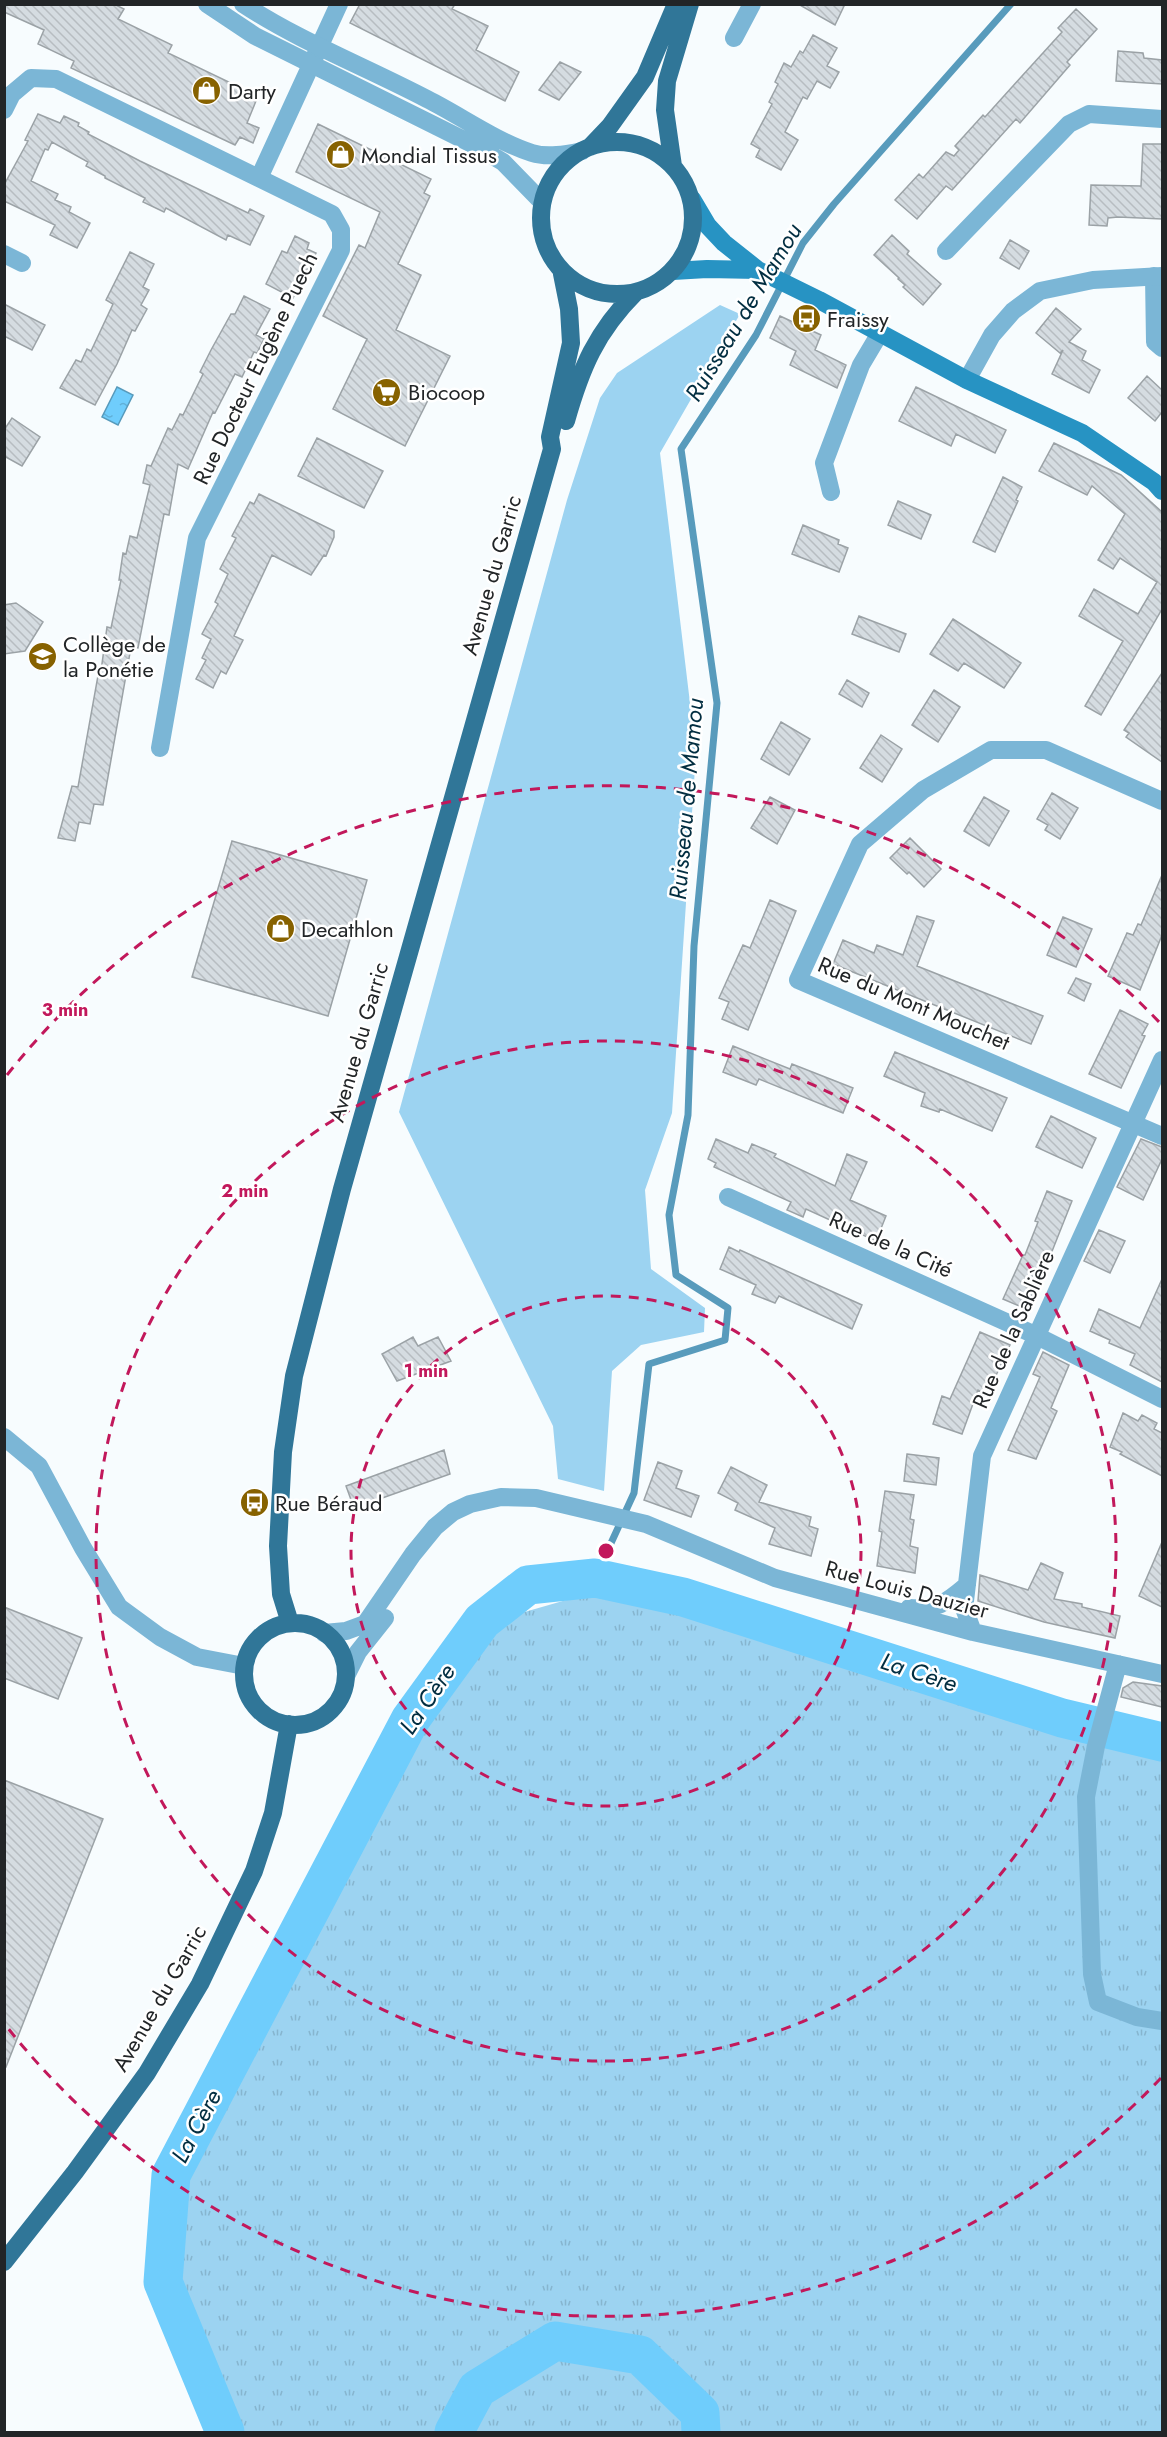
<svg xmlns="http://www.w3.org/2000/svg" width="1167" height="2437" font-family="Jost,sans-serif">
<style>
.grass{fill:url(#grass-tufts)}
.park{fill:#9cd3f1}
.water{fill:url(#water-ripples);stroke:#589bbc;stroke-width:1.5}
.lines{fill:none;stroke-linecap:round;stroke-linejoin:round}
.stream{stroke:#589bbc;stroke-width:7}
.river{stroke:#6fcdfc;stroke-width:39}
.building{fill:url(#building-back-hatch);stroke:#9ba2a6;stroke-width:1.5}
.minor{stroke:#7bb6d6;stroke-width:18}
.tertiary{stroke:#7bb6d6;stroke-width:18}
.secondary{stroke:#2793c3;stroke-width:18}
.primary{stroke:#307698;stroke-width:18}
.ring{fill:none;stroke:#c2185b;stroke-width:3;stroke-dasharray:10 8}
.labels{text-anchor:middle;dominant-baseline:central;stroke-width:5;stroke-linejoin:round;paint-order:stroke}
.poi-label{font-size:22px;fill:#222527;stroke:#fff;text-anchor:start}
.street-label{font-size:22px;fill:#222527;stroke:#fff}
.water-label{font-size:24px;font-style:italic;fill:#022e41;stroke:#fff}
.centre{fill:#c2185b;stroke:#fff;stroke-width:3}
.ring-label{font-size:18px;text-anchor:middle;font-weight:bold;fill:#c2185b;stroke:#fff;stroke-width:5;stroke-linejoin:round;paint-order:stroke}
</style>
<defs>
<pattern id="grass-tufts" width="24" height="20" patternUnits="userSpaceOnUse" patternTransform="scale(1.5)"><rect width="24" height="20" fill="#9cd3f1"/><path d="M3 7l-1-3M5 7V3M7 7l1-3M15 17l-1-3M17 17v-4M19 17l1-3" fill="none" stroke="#86b5cf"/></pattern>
<pattern id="water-ripples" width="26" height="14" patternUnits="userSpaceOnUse" patternTransform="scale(1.5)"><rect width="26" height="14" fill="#6fcdfc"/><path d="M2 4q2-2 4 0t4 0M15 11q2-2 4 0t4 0" fill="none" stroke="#60b0d8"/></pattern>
<pattern id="building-back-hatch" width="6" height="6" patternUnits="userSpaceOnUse" patternTransform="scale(1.5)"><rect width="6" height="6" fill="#d5dce1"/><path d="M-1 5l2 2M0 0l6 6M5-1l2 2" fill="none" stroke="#b7bdc1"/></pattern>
</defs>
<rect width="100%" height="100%" fill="#f7fcfe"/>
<path class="grass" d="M 601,1590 L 742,1625 L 1162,1752 L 1162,2432 L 230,2432 L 172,2283 L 175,2175 L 406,1747 L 486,1623 Z"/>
<path class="park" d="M 720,305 L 740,314 L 660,453 L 696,753 L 672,1113 L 645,1190 L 651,1269 L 705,1308 L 704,1332 L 641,1345 L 612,1371 L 604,1491 L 558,1479 L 553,1426 L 399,1112 L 567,500 L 600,398 L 617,373 Z"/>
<path class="water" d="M 117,387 L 133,395 L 118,425 L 102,417 Z"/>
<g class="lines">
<path class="stream" d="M 595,1578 L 634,1493 L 649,1364 L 725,1340 L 728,1308 L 676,1275 L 669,1215 L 688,1115 L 694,946 L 717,703 L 681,449 L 756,335 L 803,243 L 834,204 L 1011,4"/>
<path class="river" d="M 225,2432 L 163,2282 L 171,2175 L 410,1720 L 482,1621 L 528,1585 L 595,1578 L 683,1597 L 1062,1718 L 1162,1742
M 454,2432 L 477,2389 L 555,2341 L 640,2355 L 700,2413 L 701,2432"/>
</g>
<path class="building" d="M 4,4 L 114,4 L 124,9 L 118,19 L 172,45 L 168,53 L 258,96 L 247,123 L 259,128 L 253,143 L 240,137 L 235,145 L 71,68 L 74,61 L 38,44 L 44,30 L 4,12 Z
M 360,4 L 455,4 L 452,9 L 488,26 L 476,50 L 519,72 L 505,101 L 350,23 Z
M 798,4 L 845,4 L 835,25 Z
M 1076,9 L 1097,29 L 1067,62 L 1070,65 L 1020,123 L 1016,119 L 952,190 L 946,186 L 917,219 L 895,200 L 919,174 L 923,178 L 946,152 L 954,156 L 959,150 L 955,146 L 983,115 L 985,117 L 1032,65 L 1062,32 L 1058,28 Z
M 813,35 L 837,48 L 827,66 L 839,72 L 830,88 L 817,81 L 807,99 L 803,97 L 785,132 L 798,140 L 781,170 L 756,157 L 760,149 L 751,144 L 772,104 L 769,102 L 778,84 L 775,82 L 784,63 L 791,67 L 800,51 L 803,53 Z
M 1118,51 L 1143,53 L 1144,58 L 1162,60 L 1162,84 L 1116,81 Z
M 560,62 L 581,72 L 559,100 L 539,90 Z
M 38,114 L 60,123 L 64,116 L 79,123 L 78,126 L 89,132 L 88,134 L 140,161 L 248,213 L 250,209 L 264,216 L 250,245 L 228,235 L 226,240 L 166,208 L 164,212 L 143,202 L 145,198 L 105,178 L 105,176 L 86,166 L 88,162 L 52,142 L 48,150 L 45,149 L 31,181 L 58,194 L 55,200 L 71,207 L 69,212 L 90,223 L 77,248 L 50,235 L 55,225 L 4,201 L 4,185 L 28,141 L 25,140 Z
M 318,124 L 431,179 L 424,193 L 430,196 L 398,264 L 421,275 L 396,330 L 450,356 L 405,446 L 333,409 L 367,339 L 323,316 L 359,245 L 365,248 L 380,212 L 296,172 Z
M 1143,144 L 1162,144 L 1162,219 L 1118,217 L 1108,218 L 1107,226 L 1089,225 L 1091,185 L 1141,186 Z
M 892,235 L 909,251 L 907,254 L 941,284 L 923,305 L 903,287 L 905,285 L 898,279 L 899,278 L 874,255 Z
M 295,236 L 309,243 L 307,249 L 316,253 L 293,298 L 266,284 L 282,251 L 287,253 Z
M 1010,240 L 1029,251 L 1019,269 L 1000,258 Z
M 130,252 L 154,264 L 143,287 L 149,290 L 141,305 L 147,309 L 135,331 L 132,330 L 117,364 L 95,405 L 60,388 L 76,360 L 81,362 L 87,349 L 91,351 L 113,304 L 106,300 Z
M 244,296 L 270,309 L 256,335 L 264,339 L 257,353 L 254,352 L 242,377 L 235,374 L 215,413 L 213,412 L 188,469 L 178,464 L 169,515 L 164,514 L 138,648 L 131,647 L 103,805 L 94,804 L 90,824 L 79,822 L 75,841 L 58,838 L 72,786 L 78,787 L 99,670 L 101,671 L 107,627 L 111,628 L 121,580 L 119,580 L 123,553 L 126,554 L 130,536 L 137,538 L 150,485 L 143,483 L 147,465 L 151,466 L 168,428 L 172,430 L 180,414 L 183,415 L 203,374 L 200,372 L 211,350 L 231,314 L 235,314 Z
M 4,304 L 45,325 L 32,350 L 4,336 Z
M 1056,308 L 1081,329 L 1069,342 L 1086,351 L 1082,360 L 1100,370 L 1089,393 L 1052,374 L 1063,350 L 1060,353 L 1036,333 Z
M 780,316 L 821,335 L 815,350 L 846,365 L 837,388 L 790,365 L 796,351 L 770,338 Z
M 1147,376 L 1162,390 L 1162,412 L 1155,421 L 1128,398 Z
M 916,387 L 1006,430 L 995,453 L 956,434 L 951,446 L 899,421 Z
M 12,418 L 40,437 L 22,466 L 4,456 L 4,430 Z
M 317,438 L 383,471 L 364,508 L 298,476 Z
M 1054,443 L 1121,475 L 1162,512 L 1162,609 L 1101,715 L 1085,706 L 1123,641 L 1079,616 L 1094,589 L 1138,614 L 1157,582 L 1120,558 L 1113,569 L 1098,560 L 1125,514 L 1092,486 L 1087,495 L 1039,471 Z
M 1003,477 L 1022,487 L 1016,500 L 1018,501 L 995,552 L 973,542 Z
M 259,494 L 334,531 L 334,537 L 326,556 L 324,555 L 311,575 L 272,555 L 234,636 L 243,640 L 226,674 L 221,671 L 213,688 L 196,679 L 206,660 L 202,658 L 211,639 L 202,634 L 218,604 L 215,602 L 228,574 L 220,569 L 236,538 L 232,536 L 250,502 L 254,504 Z
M 898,501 L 931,515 L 921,539 L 888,525 Z
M 803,525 L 839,540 L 838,544 L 848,548 L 839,572 L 792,554 Z
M 16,603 L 43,622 L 25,651 L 4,654 L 4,605 Z
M 859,616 L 906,634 L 899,652 L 852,634 Z
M 953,619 L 1021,663 L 1004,688 L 964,663 L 958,671 L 930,654 Z
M 1162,673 L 1162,762 L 1126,737 L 1129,733 L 1124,730 Z
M 847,680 L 869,693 L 862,707 L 839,694 Z
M 934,690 L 960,707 L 938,742 L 912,725 Z
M 781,722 L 810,739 L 789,775 L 761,759 Z
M 881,735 L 902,749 L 882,782 L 860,768 Z
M 1052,793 L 1078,808 L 1060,839 L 1045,830 L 1048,825 L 1037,819 Z
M 770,797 L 795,810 L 777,844 L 751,828 Z
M 984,797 L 1009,811 L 989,846 L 964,831 Z
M 910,838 L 941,869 L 924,887 L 909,872 L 907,874 L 890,858 Z
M 232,841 L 367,880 L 328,1016 L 192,977 Z
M 1162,875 L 1162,935 L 1140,990 L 1108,976 L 1127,933 L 1133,935 L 1138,924 L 1141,925 Z
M 770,900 L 796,911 L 748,1030 L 722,1019 L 729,1002 L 719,998 L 743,945 L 750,948 Z
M 917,916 L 934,921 L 917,966 L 1043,1016 L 1031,1044 L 833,964 L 843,940 L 874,953 L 877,945 L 903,955 Z
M 1063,917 L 1092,929 L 1076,967 L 1047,955 Z
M 1076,978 L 1091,984 L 1084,1001 L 1068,993 Z
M 1120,1010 L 1148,1024 L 1142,1035 L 1145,1036 L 1121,1088 L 1089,1074 Z
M 733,1046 L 790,1069 L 792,1064 L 853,1088 L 843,1113 L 759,1079 L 756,1085 L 723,1072 Z
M 895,1052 L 1007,1098 L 992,1131 L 940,1109 L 939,1112 L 921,1106 L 925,1093 L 884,1076 Z
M 1051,1116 L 1096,1138 L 1082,1168 L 1036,1147 Z
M 716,1139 L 748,1153 L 752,1144 L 776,1154 L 774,1157 L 835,1186 L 847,1154 L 867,1162 L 850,1200 L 886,1216 L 876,1241 L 806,1209 L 803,1217 L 787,1210 L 791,1202 L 714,1167 L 716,1163 L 708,1159 Z
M 1141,1139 L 1162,1147 L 1162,1159 L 1143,1200 L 1117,1187 Z
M 1047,1191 L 1072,1201 L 1047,1264 L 1046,1263 L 1026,1309 L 1003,1299 L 1023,1255 L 1025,1255 L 1038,1222 L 1035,1221 Z
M 1099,1230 L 1125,1241 L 1110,1273 L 1084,1261 Z
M 729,1247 L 739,1252 L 740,1250 L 862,1305 L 852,1329 L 779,1296 L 775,1303 L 752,1294 L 756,1285 L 720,1269 Z
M 1162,1279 L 1162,1382 L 1130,1365 L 1135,1354 L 1109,1343 L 1110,1340 L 1090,1331 L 1099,1309 L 1140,1328 Z
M 980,1332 L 1010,1345 L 987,1395 L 978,1390 L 962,1434 L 933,1424 L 942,1396 L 950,1399 Z
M 413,1337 L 418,1346 L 438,1337 L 451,1361 L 397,1381 L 382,1354 Z
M 1043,1352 L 1069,1365 L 1051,1408 L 1057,1411 L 1036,1459 L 1008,1450 L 1040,1377 L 1033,1374 Z
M 1123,1413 L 1138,1421 L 1142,1415 L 1157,1423 L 1154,1429 L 1162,1433 L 1162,1476 L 1120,1454 L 1122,1452 L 1110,1447 Z
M 444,1450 L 450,1474 L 354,1508 L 346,1486 Z
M 907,1454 L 939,1458 L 936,1485 L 904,1481 Z
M 658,1462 L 682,1471 L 676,1488 L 699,1496 L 691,1517 L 644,1500 Z
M 731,1467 L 767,1485 L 759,1502 L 811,1517 L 809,1526 L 818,1529 L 811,1556 L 769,1544 L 775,1528 L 735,1510 L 738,1503 L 718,1493 Z
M 885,1491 L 914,1495 L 910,1519 L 914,1520 L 910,1546 L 918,1548 L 915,1573 L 877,1566 L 882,1532 L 879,1531 Z
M 1162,1542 L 1162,1607 L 1139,1596 Z
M 1041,1563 L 1063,1573 L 1054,1599 L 1082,1604 L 1082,1607 L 1120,1616 L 1115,1638 L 1044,1622 L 978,1601 L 980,1575 L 1028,1590 Z
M 4,1607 L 82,1638 L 58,1699 L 4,1678 Z
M 1133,1682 L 1162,1686 L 1162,1707 L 1121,1697 L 1123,1688 Z
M 4,1780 L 103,1819 L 6,2067 L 4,2066 Z"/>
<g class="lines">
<path class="minor" d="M 734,38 L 752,4
M 4,110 L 12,94 L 31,78 L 56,79 L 332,214 L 341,230 L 341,250 L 197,538 L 160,748
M 259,178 L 339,4
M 946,251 L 1069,124 L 1089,114 L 1162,119
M 4,254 L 22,263
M 1154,276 L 1155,342 L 1162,348
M 831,492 L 824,463 L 861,365 L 880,333
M 1162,801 L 1046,750 L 991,750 L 923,790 L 860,844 L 798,980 L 1162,1136
M 728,1197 L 1035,1335 L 1162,1399
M 4,1437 L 39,1466 L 83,1548 L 119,1607 L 160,1637 L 197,1657 L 244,1666
M 909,1608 C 936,1611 947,1602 967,1585
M 973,1632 L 965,1611 L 965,1601 L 982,1456 L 1162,1060
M 324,1633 L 346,1631 L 365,1624 L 413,1554 L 435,1527 L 453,1512 L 470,1504 L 501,1497 L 536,1498 L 646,1524 L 775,1578 L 973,1632 L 1162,1674
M 1118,1664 L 1096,1746 L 1086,1797 L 1092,1974 L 1098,2002 L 1137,2017 L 1162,2021
M 346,1676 L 358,1652 L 385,1618"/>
<path class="tertiary" d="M 207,4 L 255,36 L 476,146 L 503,162 L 542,202
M 243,4 C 301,42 366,67 427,99 C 461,116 495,141 532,153 C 548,158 567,154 582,151
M 967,380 L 992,335 L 1013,311 L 1040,291 L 1093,280 L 1162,276"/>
<path class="secondary" d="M 692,199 L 708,226 L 724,243 L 758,270 L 819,300 L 967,380 L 1082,433 L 1154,482 L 1162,491
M 673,271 L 707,269 L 758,270"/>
<path class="primary" d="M541 218a76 76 0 1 1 152 0a76 76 0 1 1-152 0Z
M 590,147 L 610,126 L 645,77 L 676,4
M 673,166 L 665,110 L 667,81 L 690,4
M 566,421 C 581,368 596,332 636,292
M 290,1623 L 281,1594 L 278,1546 L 283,1452 L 294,1376 L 342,1189 L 552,449 L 550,437 L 571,343 L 569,309 L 562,274
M244 1674a51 51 0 1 1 102 0a51 51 0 1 1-102 0Z
M 4,2262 L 75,2172 L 147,2073 L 200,1984 L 254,1871 L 273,1813 L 289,1724"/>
</g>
<g class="ring">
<circle cx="606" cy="1551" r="255"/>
<circle cx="606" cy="1551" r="510"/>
<path d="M1161 2078A765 765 0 0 1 7 2027M7 1075A765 765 0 0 1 1161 1024"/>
</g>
<defs>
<symbol id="shop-disc" viewBox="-11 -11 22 22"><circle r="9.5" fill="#876200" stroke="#fff"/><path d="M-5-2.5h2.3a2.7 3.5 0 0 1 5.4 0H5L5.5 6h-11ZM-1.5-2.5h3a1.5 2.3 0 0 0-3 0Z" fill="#fff"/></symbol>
<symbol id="bus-disc" viewBox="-11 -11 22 22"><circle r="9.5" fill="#876200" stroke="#fff"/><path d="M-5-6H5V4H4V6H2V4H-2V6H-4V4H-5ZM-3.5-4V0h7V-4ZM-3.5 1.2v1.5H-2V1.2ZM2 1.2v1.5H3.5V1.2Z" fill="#fff"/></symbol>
<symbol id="supermarket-disc" viewBox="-11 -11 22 22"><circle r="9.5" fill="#876200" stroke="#fff"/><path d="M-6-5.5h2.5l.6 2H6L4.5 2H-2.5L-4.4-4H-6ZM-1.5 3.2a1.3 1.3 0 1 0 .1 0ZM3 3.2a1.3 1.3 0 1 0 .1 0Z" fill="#fff"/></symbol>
<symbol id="school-disc" viewBox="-11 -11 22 22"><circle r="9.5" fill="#876200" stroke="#fff"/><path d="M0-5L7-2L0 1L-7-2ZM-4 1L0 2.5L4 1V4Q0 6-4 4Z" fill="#fff"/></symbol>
</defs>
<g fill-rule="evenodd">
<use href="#shop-disc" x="190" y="74" width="33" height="33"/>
<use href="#shop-disc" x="324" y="138" width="33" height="33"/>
<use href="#bus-disc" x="790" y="302" width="33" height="33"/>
<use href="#supermarket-disc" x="370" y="376" width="33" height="33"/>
<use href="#school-disc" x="26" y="640" width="33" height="33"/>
<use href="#shop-disc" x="264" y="912" width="33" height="33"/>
<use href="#bus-disc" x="238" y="1486" width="33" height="33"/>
</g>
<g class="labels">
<g class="poi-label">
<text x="228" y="91">Darty</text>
<text x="361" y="155">Mondial Tissus</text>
<text x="827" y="319">Fraissy</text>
<text x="408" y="392">Biocoop</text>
<text x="63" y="644">Collège de<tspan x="63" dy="25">la Ponétie</tspan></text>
<text x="301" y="929">Decathlon</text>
<text x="275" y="1503">Rue Béraud</text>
</g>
<g class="street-label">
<text transform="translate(255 368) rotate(-64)">Rue Docteur Eugène Puech</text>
<text transform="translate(491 575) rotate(-74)">Avenue du Garric</text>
<text transform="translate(914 1003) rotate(23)">Rue du Mont Mouchet</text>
<text transform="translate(358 1042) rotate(-74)">Avenue du Garric</text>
<text transform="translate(891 1244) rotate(24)">Rue de la Cité</text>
<text transform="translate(1013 1329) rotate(-66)">Rue de la Sablière</text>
<text transform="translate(907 1589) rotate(15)">Rue Louis Dauzier</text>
<text transform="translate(159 1998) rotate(-60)">Avenue du Garric</text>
</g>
<g class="water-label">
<text transform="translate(743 312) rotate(-59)">Ruisseau de Mamou</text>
<text transform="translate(686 799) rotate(-85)">Ruisseau de Mamou</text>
<text transform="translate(919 1672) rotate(18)">La Cère</text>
<text transform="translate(427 1699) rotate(-56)">La Cère</text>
<text transform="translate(196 2126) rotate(-62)">La Cère</text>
</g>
</g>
<circle cx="606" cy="1551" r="9" class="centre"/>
<g class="ring-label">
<text x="65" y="1016">3 min</text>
<text x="245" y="1197">2 min</text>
<text x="426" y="1377">1 min</text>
</g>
<rect width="1167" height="2437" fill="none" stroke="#222527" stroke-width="12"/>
</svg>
